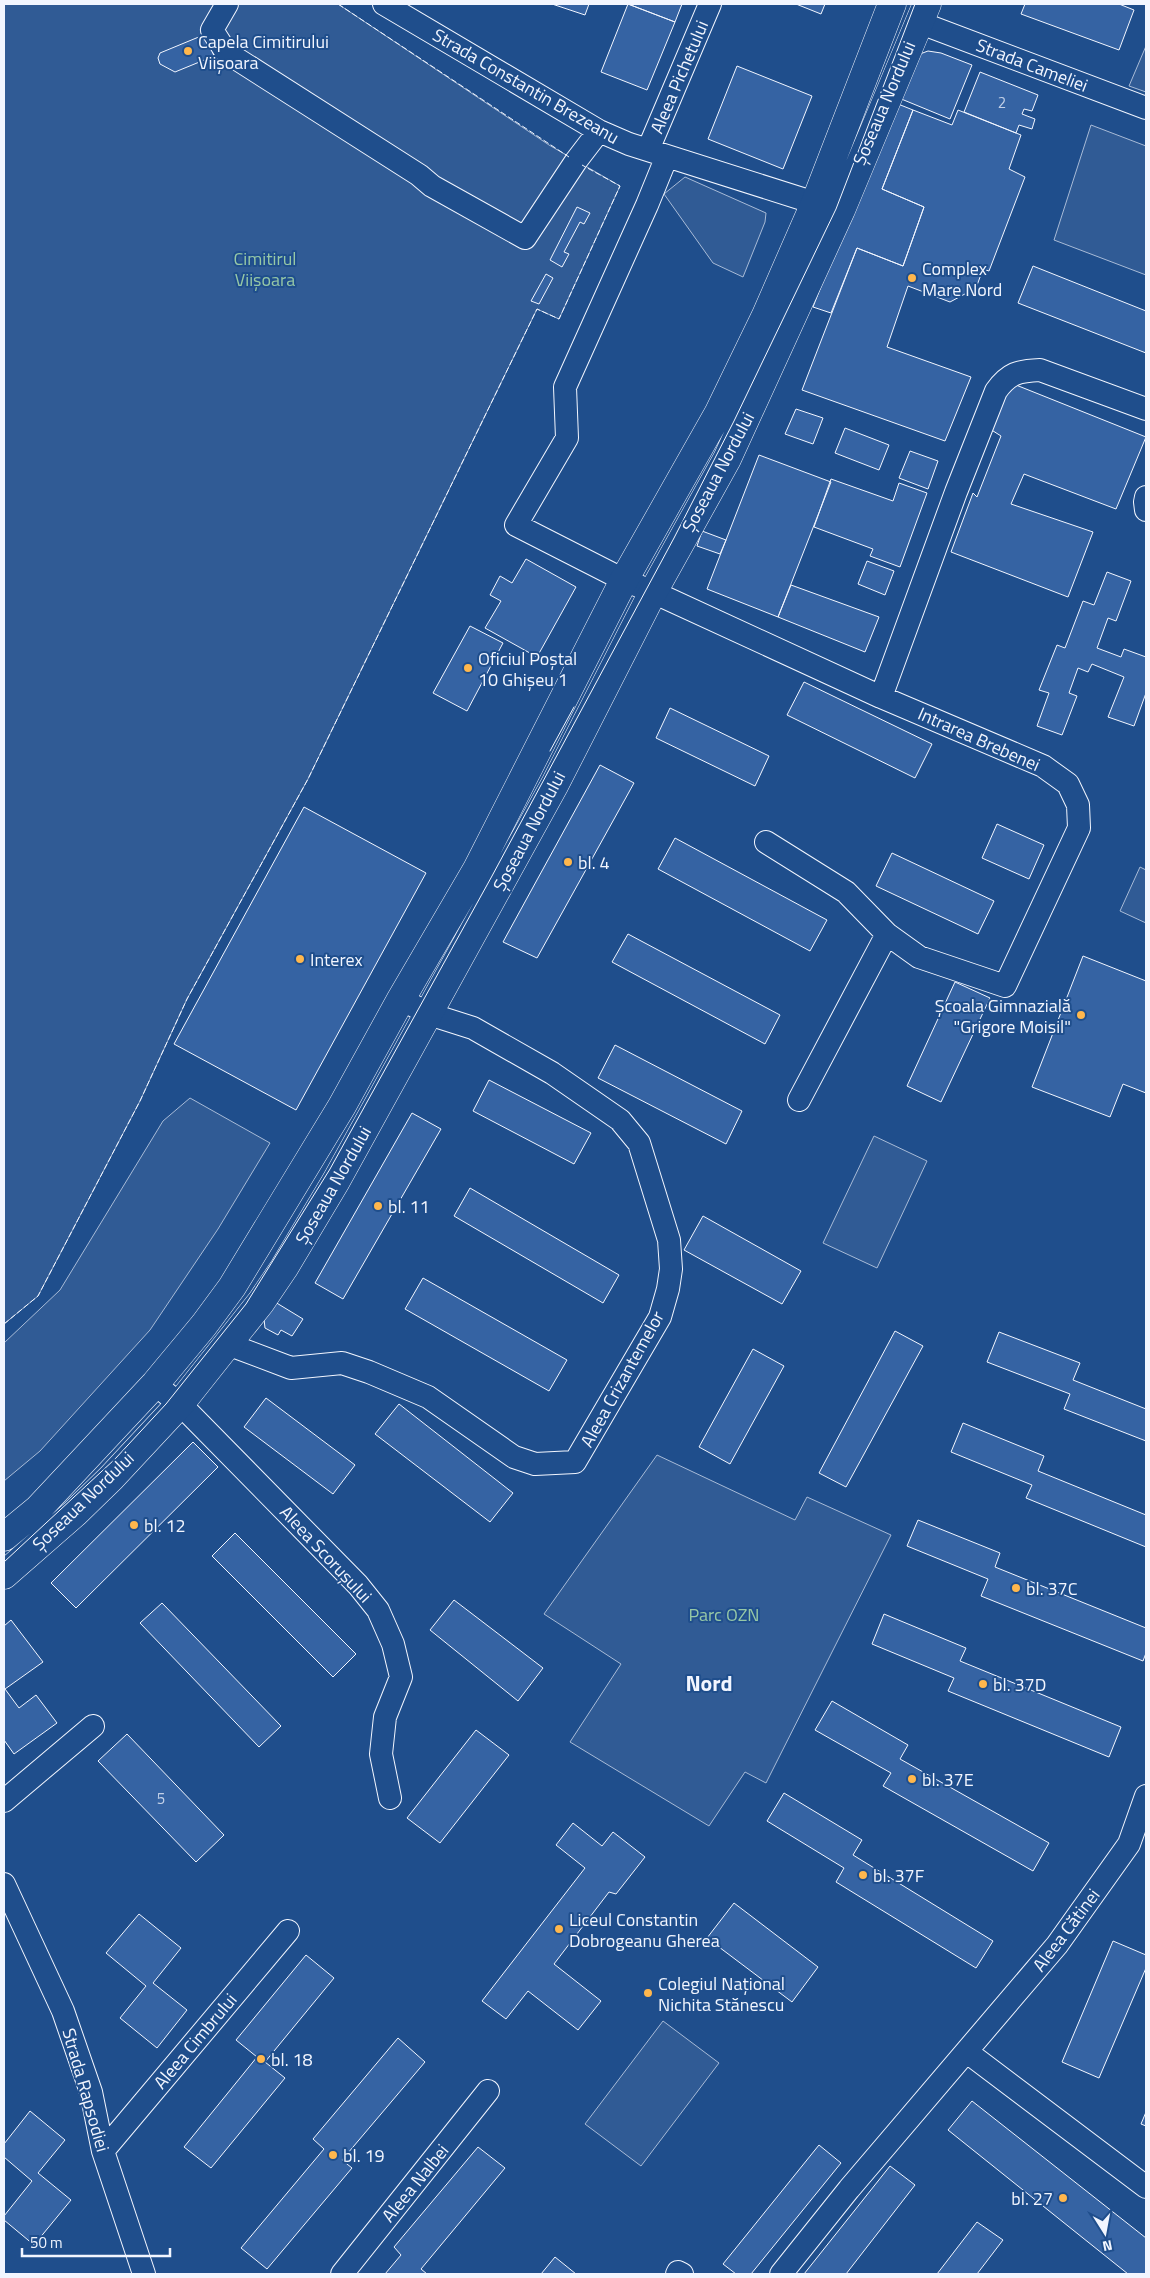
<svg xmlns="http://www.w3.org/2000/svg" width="1150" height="2278" font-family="'Titillium Web',sans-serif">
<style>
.built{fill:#305b95;stroke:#a8bbd7}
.building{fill:#3563a3;stroke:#f2f6ff}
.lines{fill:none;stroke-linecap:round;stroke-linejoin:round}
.minor-casing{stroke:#f2f6ff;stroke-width:24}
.major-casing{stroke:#f2f6ff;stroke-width:29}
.minor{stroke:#1f4e8c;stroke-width:22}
.major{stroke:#1f4e8c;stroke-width:28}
.tram{stroke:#f2f6ff;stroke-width:1}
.fence{stroke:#f2f6ff;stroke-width:1;stroke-dasharray:6 2.5;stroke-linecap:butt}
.poi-dot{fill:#ffb74d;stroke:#1f4e8c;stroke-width:2}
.labels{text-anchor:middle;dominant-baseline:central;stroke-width:4;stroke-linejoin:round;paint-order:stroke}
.number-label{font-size:15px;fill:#c3d1e8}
.poi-label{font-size:18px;fill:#f2f6ff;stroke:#1f4e8c;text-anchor:start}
.street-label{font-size:18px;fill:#f2f6ff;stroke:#1f4e8c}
.park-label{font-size:18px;fill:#97c8a6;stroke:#1f4e8c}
.district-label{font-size:22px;font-weight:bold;fill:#f2f6ff;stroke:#1f4e8c}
</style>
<rect width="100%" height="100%" fill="#1f4e8c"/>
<path class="built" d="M 4,4 L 338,4 L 549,145 L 620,186 L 559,319 L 537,309 L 308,779 L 187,999 L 140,1101 L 38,1296 L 4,1324 Z
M 1146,46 L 1146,92 L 1129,86 Z
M 1091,125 L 1146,146 L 1146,275 L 1054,240 Z
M 685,177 L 766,213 L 765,222 L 743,277 L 713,263 L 664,194 Z
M 1140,867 L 1146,870 L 1146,923 L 1120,911 Z
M 190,1098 L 270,1143 L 218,1229 L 150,1330 L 40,1451 L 4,1481 L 4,1343 L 60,1290 L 163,1121 Z
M 874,1136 L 927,1161 L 877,1268 L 823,1243 Z
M 657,1455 L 795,1520 L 807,1497 L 891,1535 L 766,1783 L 745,1772 L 709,1826 L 570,1742 L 621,1664 L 544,1614 Z
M 663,2021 L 719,2063 L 641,2166 L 585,2124 Z"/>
<path class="building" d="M 552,4 L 589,4 L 585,15 Z
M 628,4 L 682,4 L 675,22 Z
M 628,4 L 675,22 L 647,90 L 601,72 Z
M 796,4 L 825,4 L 821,14 Z
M 1025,4 L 1119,4 L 1134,10 L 1119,50 L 1021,14 Z
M 206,34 L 214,56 L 175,72 L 160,64 L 158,58 L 160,53 Z
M 928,51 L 941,53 L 972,65 L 950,119 L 894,96 L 912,57 Z
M 737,66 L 812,96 L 783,169 L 708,139 Z
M 980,72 L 1038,95 L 1032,111 L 1024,109 L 1022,114 L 1035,119 L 1032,129 L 1019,125 L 1016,133 L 964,112 Z
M 893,102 L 913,110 L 882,189 L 924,207 L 903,266 L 857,248 L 831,313 L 813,307 Z
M 913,110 L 952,125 L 958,110 L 1021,135 L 1009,169 L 1025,177 L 989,271 L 983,269 L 976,288 L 950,302 L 908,286 L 887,347 L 971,377 L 945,441 L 802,390 L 857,248 L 903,266 L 924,207 L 882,189 Z
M 577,207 L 590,213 L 584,224 L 580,222 L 564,252 L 569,254 L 562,267 L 550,260 Z
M 1033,266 L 1146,311 L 1146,353 L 1018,303 Z
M 546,274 L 553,278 L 539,304 L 531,301 Z
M 1006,381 L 1146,437 L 1116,509 L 1024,474 L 1011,504 L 1093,532 L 1068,597 L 951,552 L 973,493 L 977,497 L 1001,436 L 990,429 Z
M 796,409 L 823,418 L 813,444 L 785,434 Z
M 845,428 L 889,445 L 879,470 L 835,453 Z
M 910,451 L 938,461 L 928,489 L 899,478 Z
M 759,455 L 831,482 L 778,617 L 707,589 Z
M 831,479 L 893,501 L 899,483 L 927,493 L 900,567 L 870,556 L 873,549 L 814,527 Z
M 702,531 L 726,540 L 720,554 L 697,546 Z
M 526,559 L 576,587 L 537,657 L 485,628 L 501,601 L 490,595 L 500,576 L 512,583 Z
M 867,561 L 894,571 L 885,595 L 858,584 Z
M 1107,572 L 1131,581 L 1116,621 L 1108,618 L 1097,648 L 1121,657 L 1124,649 L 1146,657 L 1146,693 L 1134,726 L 1108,717 L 1124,677 L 1092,664 L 1088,672 L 1078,668 L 1069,693 L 1077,696 L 1062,735 L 1037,726 L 1049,693 L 1039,690 L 1057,645 L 1065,648 L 1083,601 L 1094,605 Z
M 791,585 L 879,617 L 865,652 L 778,617 Z
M 470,626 L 503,643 L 467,711 L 433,693 Z
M 804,682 L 932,744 L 915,778 L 787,715 Z
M 670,708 L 769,756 L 755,786 L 656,738 Z
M 600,765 L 634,783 L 537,958 L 503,942 Z
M 304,807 L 426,873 L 296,1110 L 174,1044 Z
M 997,824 L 1044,845 L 1029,879 L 982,858 Z
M 675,838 L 827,920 L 810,951 L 658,869 Z
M 892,853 L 994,901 L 978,934 L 876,886 Z
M 628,934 L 780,1015 L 765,1044 L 612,962 Z
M 1083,956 L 1146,981 L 1146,1093 L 1123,1084 L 1110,1117 L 1032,1087 Z
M 955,982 L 990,998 L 941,1102 L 907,1086 Z
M 615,1045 L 742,1111 L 726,1144 L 598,1078 Z
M 489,1080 L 591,1133 L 574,1164 L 473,1111 Z
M 412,1113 L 441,1129 L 343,1299 L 315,1283 Z
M 470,1188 L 619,1275 L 603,1303 L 454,1216 Z
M 703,1216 L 801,1271 L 782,1304 L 684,1250 Z
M 423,1278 L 567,1360 L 549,1391 L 405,1309 Z
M 275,1302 L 303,1319 L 292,1336 L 281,1330 L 278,1335 L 265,1328 L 264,1319 Z
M 895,1331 L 923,1346 L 846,1487 L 819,1473 Z
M 999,1332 L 1080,1363 L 1073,1380 L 1146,1409 L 1146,1441 L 1064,1409 L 1070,1394 L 987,1362 Z
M 753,1349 L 784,1366 L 730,1464 L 699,1447 Z
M 266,1398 L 355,1465 L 333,1494 L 244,1427 Z
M 399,1404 L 513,1493 L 490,1522 L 375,1434 Z
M 963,1423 L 1044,1456 L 1038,1471 L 1146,1515 L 1146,1547 L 1026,1498 L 1032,1485 L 951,1452 Z
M 193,1442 L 218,1467 L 76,1608 L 51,1583 Z
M 918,1520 L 1000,1553 L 995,1567 L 1146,1628 L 1146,1653 L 1143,1661 L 981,1596 L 988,1579 L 907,1546 Z
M 235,1533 L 356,1654 L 333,1677 L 212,1556 Z
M 454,1600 L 543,1668 L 518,1701 L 430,1630 Z
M 162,1603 L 281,1726 L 259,1747 L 140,1623 Z
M 884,1614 L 966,1648 L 960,1661 L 1121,1727 L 1109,1757 L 948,1691 L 954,1678 L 872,1644 Z
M 11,1620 L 43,1662 L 5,1689 L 19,1708 L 36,1695 L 57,1723 L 14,1754 L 4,1740 L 4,1626 Z
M 832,1701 L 908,1745 L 900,1759 L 1049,1843 L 1033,1871 L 883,1786 L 891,1773 L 815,1730 Z
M 476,1730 L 509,1755 L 440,1843 L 407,1818 Z
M 127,1734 L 224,1835 L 196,1862 L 98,1761 Z
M 784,1793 L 862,1840 L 853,1855 L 993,1941 L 976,1968 L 836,1882 L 844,1868 L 767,1821 Z
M 573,1823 L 602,1846 L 613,1832 L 645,1857 L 616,1894 L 609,1892 L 554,1964 L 601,2001 L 578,2030 L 528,1991 L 506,2019 L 482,2001 L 585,1868 L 556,1845 Z
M 734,1903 L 818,1967 L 792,2002 L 707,1938 Z
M 139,1914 L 181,1948 L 153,1983 L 187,2010 L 157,2048 L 120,2018 L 146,1986 L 106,1953 Z
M 1113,1941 L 1146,1955 L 1146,1968 L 1099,2078 L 1062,2062 Z
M 306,1955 L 334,1978 L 265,2062 L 285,2078 L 211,2168 L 184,2147 L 257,2057 L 236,2040 Z
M 398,2038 L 425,2062 L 342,2160 L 352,2168 L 267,2269 L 241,2248 L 324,2149 L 313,2139 Z
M 972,2101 L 1146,2238 L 1146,2274 L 1128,2274 L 948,2130 Z
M 30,2111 L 65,2140 L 38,2173 L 71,2200 L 34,2245 L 4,2220 L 4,2216 L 32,2181 L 4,2157 L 4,2144 Z
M 1146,2112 L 1146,2126 L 1141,2124 Z
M 819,2145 L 841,2163 L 751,2274 L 736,2274 L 723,2264 Z
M 478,2147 L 505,2168 L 421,2269 L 427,2274 L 385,2274 L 401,2255 L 394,2247 Z
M 890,2166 L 915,2185 L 846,2274 L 804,2274 Z
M 977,2222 L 1003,2240 L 977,2274 L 937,2274 Z
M 555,2257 L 576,2274 L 541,2274 Z"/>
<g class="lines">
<defs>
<path id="minor" d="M 227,4 L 212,30 L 226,52 L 419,175 L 432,186 L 525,238 L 576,161 L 599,131
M 384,4 L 599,131 L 629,144 L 815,203
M 918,22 L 1146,108
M 648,150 L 710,4
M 667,156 L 647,205 L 565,387 L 567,438 L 516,525 L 624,580 L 653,592 L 881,697 L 1043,766 L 1068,784 L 1078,805 L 1079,828 L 1005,986 L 919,957 L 887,934
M 1146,497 L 1145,502 L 1146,510
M 881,697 L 956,492 L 996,391 C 1009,373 1018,371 1040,370 L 1146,409
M 766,842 L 846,892 L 887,934 L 799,1100
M 229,1342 L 238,1348 L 291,1368 L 342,1363 L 369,1372 L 428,1397 L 514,1457 L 535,1464 L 575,1462 L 660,1317 L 668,1289 L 671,1269 L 669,1240 L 639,1143 L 620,1120 L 552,1073 L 473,1028 L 429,1014 L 401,999
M 155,1384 L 184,1408 L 358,1585 L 378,1610 L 393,1644 L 401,1677 L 385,1717 L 381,1754 L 390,1798
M 4,1801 L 93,1726
M 4,1884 L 63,2011 L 91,2092 L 103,2151 L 144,2274
M 967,2052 L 1146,2187
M 103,2151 L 288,1931
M 342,2274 L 488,2091
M 677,2274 L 678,2272 L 682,2274
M 781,2274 L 849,2189 L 1057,1945 L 1129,1844 L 1146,1796"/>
<path id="major" d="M 4,1537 L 38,1509 L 155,1384 L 204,1325 L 232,1287 L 342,1106 L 401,999 L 477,869 L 624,580 L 718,414 L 766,315 L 815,203 L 892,4
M 4,1575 L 75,1513 L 111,1478 L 180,1404 L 261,1302 L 284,1268 L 336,1181 L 555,784 L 653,592 L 727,459 L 841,210 L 927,4"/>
</defs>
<use href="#minor" class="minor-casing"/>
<use href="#major" class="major-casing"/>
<use href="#minor" class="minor"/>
<use href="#major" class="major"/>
<path class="tram" d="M 550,751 L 574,707
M 4,1562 L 115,1459 L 166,1404 L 246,1304 L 330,1169 L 492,876 L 674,538 L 734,421 L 836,209 L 915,4"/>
<path class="fence" d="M 338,4 L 569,157
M 4,1324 L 38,1296 L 140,1101 L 187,999 L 308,779 L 537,309 L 559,319 L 620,186 L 582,165"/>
</g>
<g class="poi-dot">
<circle cx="188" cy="51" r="5"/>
<circle cx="912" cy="278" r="5"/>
<circle cx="468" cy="668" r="5"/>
<circle cx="568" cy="862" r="5"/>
<circle cx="300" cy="959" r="5"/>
<circle cx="1081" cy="1015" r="5"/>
<circle cx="378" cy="1206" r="5"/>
<circle cx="134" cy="1525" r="5"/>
<circle cx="1016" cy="1588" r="5"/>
<circle cx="983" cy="1684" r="5"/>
<circle cx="912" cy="1779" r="5"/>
<circle cx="863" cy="1875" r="5"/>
<circle cx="559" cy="1929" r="5"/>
<circle cx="648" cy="1993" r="5"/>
<circle cx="261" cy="2059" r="5"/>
<circle cx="333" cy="2155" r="5"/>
<circle cx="1063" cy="2198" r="5"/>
</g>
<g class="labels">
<g class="number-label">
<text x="1002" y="102">2</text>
<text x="161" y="1798">5</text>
</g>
<g class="poi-label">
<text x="198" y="41">Capela Cimitirului<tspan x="198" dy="21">Viișoara</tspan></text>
<text x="922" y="268">Complex<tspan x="922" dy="21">Mare Nord</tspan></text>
<text x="478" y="658">Oficiul Poștal<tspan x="478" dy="21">10 Ghișeu 1</tspan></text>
<text x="578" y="862">bl. 4</text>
<text x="310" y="959">Interex</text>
<text x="1071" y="1005" text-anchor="end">Școala Gimnazială<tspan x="1071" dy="21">"Grigore Moisil"</tspan></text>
<text x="388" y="1206">bl. 11</text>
<text x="144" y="1525">bl. 12</text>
<text x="1026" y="1588">bl. 37C</text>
<text x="993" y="1684">bl. 37D</text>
<text x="922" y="1779">bl. 37E</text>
<text x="873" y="1875">bl. 37F</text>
<text x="569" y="1919">Liceul Constantin<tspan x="569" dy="21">Dobrogeanu Gherea</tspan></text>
<text x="658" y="1983">Colegiul Național<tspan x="658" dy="21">Nichita Stănescu</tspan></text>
<text x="271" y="2059">bl. 18</text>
<text x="343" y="2155">bl. 19</text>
<text x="1053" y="2198" text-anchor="end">bl. 27</text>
</g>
<g class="street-label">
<text transform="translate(1032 65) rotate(21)">Strada Cameliei</text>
<text transform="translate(679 77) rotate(-67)">Aleea Pichetului</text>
<text transform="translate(526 86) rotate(30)">Strada Constantin Brezeanu</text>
<text transform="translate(884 103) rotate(-67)">Șoseaua Nordului</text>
<text transform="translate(718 472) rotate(-62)">Șoseaua Nordului</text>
<text transform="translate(979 739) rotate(24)">Intrarea Brebenei</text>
<text transform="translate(529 831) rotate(-62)">Șoseaua Nordului</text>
<text transform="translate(333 1185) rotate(-60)">Șoseaua Nordului</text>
<text transform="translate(622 1379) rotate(-61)">Aleea Crizantemelor</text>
<text transform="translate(83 1501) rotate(-44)">Șoseaua Nordului</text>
<text transform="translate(326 1554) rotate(47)">Aleea Scorușului</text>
<text transform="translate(1066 1930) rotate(-53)">Aleea Cătinei</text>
<text transform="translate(195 2041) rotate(-50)">Aleea Cimbrului</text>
<text transform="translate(86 2090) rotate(74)">Strada Rapsodiei</text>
<text transform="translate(415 2183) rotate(-51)">Aleea Nalbei</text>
</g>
<g class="park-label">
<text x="265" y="258">Cimitirul<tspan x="265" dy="21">Viișoara</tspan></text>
<text x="724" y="1614">Parc OZN</text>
</g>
<g class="district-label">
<text x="709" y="1683">Nord</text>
</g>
</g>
<rect width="1150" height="2278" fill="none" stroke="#f2f6ff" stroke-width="10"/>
<g transform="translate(1105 2233) rotate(169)" stroke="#1f4e8c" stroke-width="4" paint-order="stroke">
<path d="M0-4L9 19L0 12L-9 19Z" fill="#f2f6ff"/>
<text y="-8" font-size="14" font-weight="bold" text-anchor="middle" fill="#f2f6ff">N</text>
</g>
<path d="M22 2248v8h148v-8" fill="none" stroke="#f2f6ff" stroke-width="2.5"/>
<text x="30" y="2248" font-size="15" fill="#f2f6ff" stroke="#1f4e8c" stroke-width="4" paint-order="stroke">50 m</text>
</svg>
